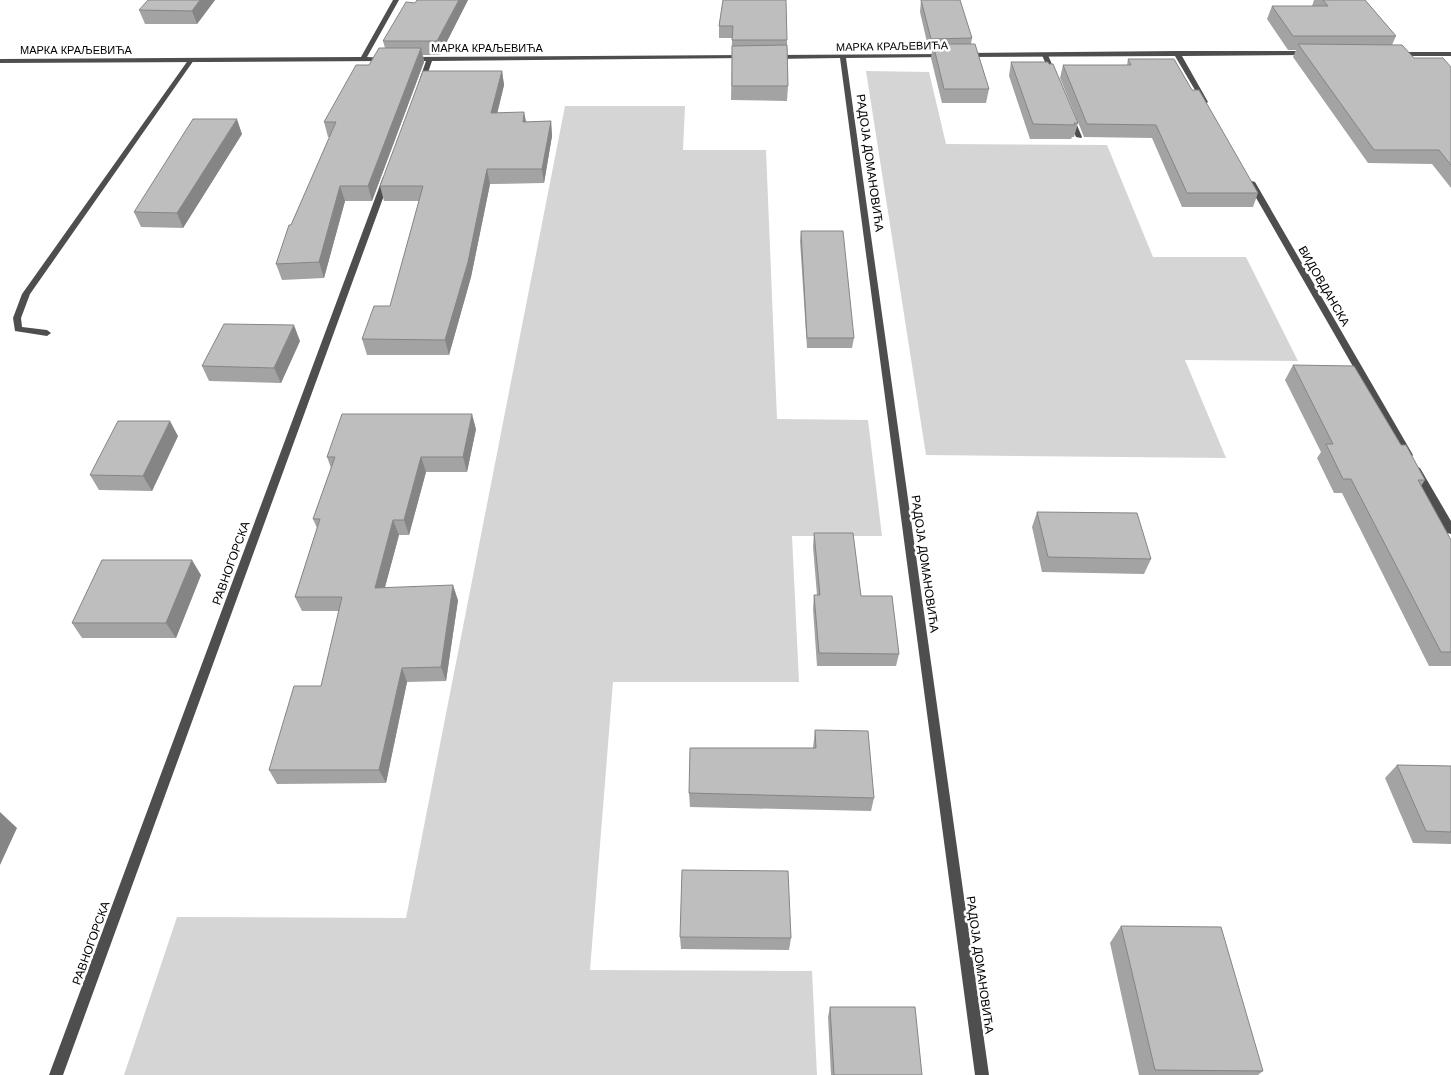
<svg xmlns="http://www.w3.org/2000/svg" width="1451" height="1075" font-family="Helvetica,sans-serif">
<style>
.green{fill:#d5d5d5}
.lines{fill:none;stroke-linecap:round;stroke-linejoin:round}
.lane{fill:#4e4e4e;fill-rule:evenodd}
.street{fill:#4e4e4e;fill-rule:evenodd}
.wall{fill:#a3a3a3}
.shaded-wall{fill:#858585}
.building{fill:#bebebe;stroke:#858585}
.labels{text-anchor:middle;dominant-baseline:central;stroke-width:5;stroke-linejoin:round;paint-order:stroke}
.far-street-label{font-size:11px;fill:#000;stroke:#fff}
.street-label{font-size:12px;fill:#000;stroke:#fff}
</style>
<rect width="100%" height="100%" fill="#fff"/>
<path class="green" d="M 866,71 L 929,72 L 946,144 L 1107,145 L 1153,257 L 1246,257 L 1298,361 L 1185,360 L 1226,458 L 926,455 Z
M 565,106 L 685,106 L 683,150 L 766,150 L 777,419 L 868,420 L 882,536 L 792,536 L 799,682 L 613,682 L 590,970 L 812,971 L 817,1075 L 124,1075 L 177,917 L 406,918 Z"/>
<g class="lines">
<path class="lane" d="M 1045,53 L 1048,55 L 1056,74 L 1055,75 L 1050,74 L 1042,55 Z
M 189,59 L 194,60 L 30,294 L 21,318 L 22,327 L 47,330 L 51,333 L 47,336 L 15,331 L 13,318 L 22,294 Z
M 1071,116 L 1074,118 L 1082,137 L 1081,138 L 1076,137 L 1068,118 Z"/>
<path class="street" d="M 393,0 L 399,0 L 367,57 L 386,58 L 386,60 L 384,61 L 0,63 L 0,59 L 361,57 Z
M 1177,51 L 1306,51 L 1309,53 L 1306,55 L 1182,56 L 1208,102 L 1205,104 L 1202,102 L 1175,56 L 966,57 L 963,55 L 966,53 Z
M 1451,52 L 1451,56 L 1398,56 L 1395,54 L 1398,52 Z
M 944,54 L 946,55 L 946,57 L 846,58 L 989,1075 L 975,1075 L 840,58 L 773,59 L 770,57 L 773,55 Z
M 744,55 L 746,56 L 746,58 L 432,61 L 424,84 L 421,86 L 418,84 L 426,61 L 411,61 L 408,59 L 411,57 Z
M 383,177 L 390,179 L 63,1075 L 49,1075 Z
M 1248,180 L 1255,182 L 1413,455 L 1411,457 L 1405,457 L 1247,182 Z
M 1417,467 L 1420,468 L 1451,521 L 1451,534 L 1447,533 L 1412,470 Z"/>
</g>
<path class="wall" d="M 215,0 L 197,24 L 145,24 L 139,10 Z
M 468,0 L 440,55 L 423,55 L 424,62 L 372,201 L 345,201 L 324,278 L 282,280 L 276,264 L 291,225 L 330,137 L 328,137 L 324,122 L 369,65 L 385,48 L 383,41 L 415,3 Z
M 723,0 L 787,40 L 788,86 L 787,101 L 731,100 L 732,38 L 719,38 L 719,26 Z
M 921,0 L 972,38 L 971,44 L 989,89 L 986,103 L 942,103 L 931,58 L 932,51 L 929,51 L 920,12 Z
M 1314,0 L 1365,0 L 1396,36 L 1392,45 L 1414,58 L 1451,67 L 1451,188 L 1432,164 L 1368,163 L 1293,57 L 1296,50 L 1288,50 L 1267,19 L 1272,6 L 1312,6 Z
M 1128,59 L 1192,90 L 1258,193 L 1253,207 L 1182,207 L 1152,138 L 1084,137 L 1060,78 L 1063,65 L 1127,65 Z
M 1011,62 L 1078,123 L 1074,137 L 1072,137 L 1071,139 L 1030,139 L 1009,76 Z
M 502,71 L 504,85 L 497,113 L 526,122 L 551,121 L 552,136 L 544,183 L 490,184 L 471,277 L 449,355 L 367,355 L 362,339 L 390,306 L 419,201 L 384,201 L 380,186 Z
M 242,134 L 183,228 L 141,227 L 134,212 Z
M 801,231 L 854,338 L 852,348 L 807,348 L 800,241 Z
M 300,341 L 281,383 L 209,381 L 202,366 Z
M 1293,365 L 1401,445 L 1425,480 L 1421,486 L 1451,540 L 1451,666 L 1429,666 L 1342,493 L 1334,493 L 1317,458 L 1321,452 L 1285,380 Z
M 476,429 L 467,472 L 426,472 L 409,535 L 399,535 L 385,587 L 458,600 L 446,681 L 407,682 L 386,783 L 277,784 L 269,770 L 321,686 L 339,611 L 302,611 L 295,597 L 317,528 L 313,519 L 331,468 L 327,457 Z
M 178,436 L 152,491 L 99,490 L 90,475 Z
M 1037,512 L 1151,559 L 1144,574 L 1042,572 L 1032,527 Z
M 814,533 L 861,596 L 899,654 L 896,666 L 817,666 L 813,609 L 814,595 L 817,595 L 813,547 Z
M 201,575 L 176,638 L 82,638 L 72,623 Z
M 815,730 L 874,798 L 871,811 L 690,807 L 689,793 L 813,748 Z
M 1397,765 L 1451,766 L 1451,844 L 1413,843 L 1385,778 Z
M 1121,926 L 1263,1071 L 1258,1075 L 1139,1075 L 1110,943 Z
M 680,937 L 791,938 L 789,950 L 681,949 Z
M 830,1007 L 922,1075 L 831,1075 L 828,1017 Z"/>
<path class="shaded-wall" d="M 200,0 L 215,0 L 197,24 L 192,11 Z
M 459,0 L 468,0 L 440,55 L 437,41 Z
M 421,48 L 424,62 L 372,201 L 368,186 Z
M 502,71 L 504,85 L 494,127 L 491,113 Z
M 524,112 L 527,126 L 523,122 Z
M 237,119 L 242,134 L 183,228 L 177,213 Z
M 551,121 L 552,136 L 544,183 L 542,169 Z
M 487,169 L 490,184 L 471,277 L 449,355 L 445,340 Z
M 340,186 L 345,201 L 324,278 L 319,262 Z
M 294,325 L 300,341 L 281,383 L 274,368 Z
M 472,414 L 476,429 L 467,472 L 463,457 Z
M 170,421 L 178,436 L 152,491 L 143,476 Z
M 421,457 L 426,472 L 409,535 L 404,520 Z
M 393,520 L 399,535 L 381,602 L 375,588 Z
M 192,560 L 201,575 L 176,638 L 166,623 Z
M 453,585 L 458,600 L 446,681 L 441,667 Z
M 402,668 L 407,682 L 386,783 L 379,770 Z
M 0,812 L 17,828 L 0,865 Z"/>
<path class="building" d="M 148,0 L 200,0 L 192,11 L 139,10 Z
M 417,0 L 459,0 L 437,41 L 383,41 L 406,2 L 415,3 Z
M 723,0 L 786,0 L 787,40 L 732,40 L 733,26 L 719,26 Z
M 921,0 L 960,0 L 972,38 L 931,39 Z
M 1323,0 L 1365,0 L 1396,36 L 1293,36 L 1272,6 L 1328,6 Z
M 933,44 L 975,44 L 989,89 L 944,89 Z
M 1298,44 L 1402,45 L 1414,58 L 1443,58 L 1451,67 L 1451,165 L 1439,150 L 1374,150 Z
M 787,45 L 788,86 L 732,86 L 732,46 Z
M 379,48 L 421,48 L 368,186 L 340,186 L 319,262 L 276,264 L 289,225 L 291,225 L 336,122 L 324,122 L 356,65 L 369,65 Z
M 1128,59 L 1174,59 L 1192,90 L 1199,90 L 1258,193 L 1187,193 L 1156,125 L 1087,124 L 1063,65 L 1131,65 Z
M 1011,62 L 1048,62 L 1049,64 L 1053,64 L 1078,123 L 1074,123 L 1075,125 L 1033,124 Z
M 423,71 L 502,71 L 491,113 L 524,112 L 523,122 L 551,121 L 542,169 L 487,169 L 468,262 L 445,340 L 362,339 L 374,306 L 390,306 L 423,186 L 380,186 Z
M 193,119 L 237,119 L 177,213 L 134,212 Z
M 801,231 L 843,231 L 854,338 L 807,338 Z
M 224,324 L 294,325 L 274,368 L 202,366 Z
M 1293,365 L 1354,366 L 1401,445 L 1406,445 L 1425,480 L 1418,480 L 1451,540 L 1451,652 L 1441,652 L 1351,479 L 1343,479 L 1326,444 L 1333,444 Z
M 342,414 L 472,414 L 463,457 L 421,457 L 404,520 L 393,520 L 375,588 L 453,585 L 441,667 L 402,668 L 379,770 L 269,770 L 294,686 L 321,686 L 342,597 L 295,597 L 320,519 L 313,519 L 335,457 L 327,457 Z
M 118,421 L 170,421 L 143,476 L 90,475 Z
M 1037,512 L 1137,513 L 1151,559 L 1048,557 Z
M 814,533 L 853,533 L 861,596 L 892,596 L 899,654 L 819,653 L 814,595 L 820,595 Z
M 102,560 L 192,560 L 166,623 L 72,623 Z
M 815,730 L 868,731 L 874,798 L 689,793 L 690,748 L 816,748 Z
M 1397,765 L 1451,766 L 1451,832 L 1426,831 Z
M 682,870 L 788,871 L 791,938 L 680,937 Z
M 1121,926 L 1221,927 L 1263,1071 L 1155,1070 Z
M 830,1007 L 915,1007 L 922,1075 L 834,1075 Z"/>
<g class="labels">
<g class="far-street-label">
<text transform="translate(892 46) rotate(-1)">МАРКА КРАЉЕВИЋА</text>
<text x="487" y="48">МАРКА КРАЉЕВИЋА</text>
<text x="76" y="50">МАРКА КРАЉЕВИЋА</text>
</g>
<g class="street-label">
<text transform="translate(870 163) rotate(82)">РАДОЈА ДОМАНОВИЋА</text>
<text transform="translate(1324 286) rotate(60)">ВИДОВДАНСКА</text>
<text transform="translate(231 563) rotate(-70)">РАВНОГОРСКА</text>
<text transform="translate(925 564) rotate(82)">РАДОЈА ДОМАНОВИЋА</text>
<text transform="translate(91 943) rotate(-70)">РАВНОГОРСКА</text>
<text transform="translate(980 965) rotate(82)">РАДОЈА ДОМАНОВИЋА</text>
</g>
</g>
</svg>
